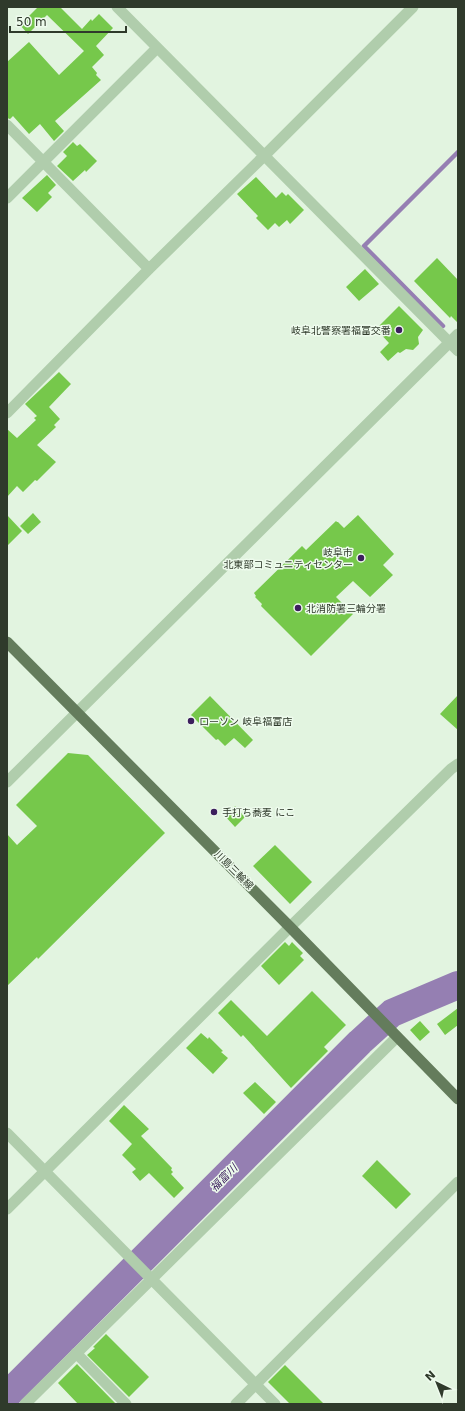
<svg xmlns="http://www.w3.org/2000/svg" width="465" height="1411" font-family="'DejaVu Sans','Noto Sans JP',sans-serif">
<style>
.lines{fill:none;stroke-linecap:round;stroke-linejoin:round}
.stream{stroke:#957fb2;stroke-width:4.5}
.river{stroke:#957fb2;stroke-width:28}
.building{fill:#76c84b}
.minor{stroke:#b0cdac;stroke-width:11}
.tertiary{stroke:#b0cdac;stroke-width:11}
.primary{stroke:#647c5c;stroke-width:11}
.poi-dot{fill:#3c1f5d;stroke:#eefbed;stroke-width:1.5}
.labels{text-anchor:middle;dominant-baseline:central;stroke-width:3;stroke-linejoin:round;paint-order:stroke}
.poi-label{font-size:10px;fill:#2f3a2b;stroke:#eefbed;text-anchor:start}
.street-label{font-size:10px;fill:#2f3a2b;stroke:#eefbed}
.water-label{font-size:11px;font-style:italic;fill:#3c1f5d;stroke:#eefbed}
</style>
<rect width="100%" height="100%" fill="#e2f4e0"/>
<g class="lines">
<path class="stream" d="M 443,326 L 364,246 L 458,152"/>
<path class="river" d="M 7,1395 L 360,1042 L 392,1013 L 458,985"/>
</g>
<path class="building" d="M 38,7 L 60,7 L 82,29 L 91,19 L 92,21 L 99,14 L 113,28 L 96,46 L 104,55 L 92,67 L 97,73 L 96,75 L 101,80 L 55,121 L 64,131 L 54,141 L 40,124 L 29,134 L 13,116 L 10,119 L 7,118 L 7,62 L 29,42 L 59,75 L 84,51 L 47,15 L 28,34 L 20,25 Z
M 73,142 L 77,146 L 80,144 L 97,161 L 86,172 L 85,170 L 73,181 L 57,166 L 67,156 L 63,152 Z
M 47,175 L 56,185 L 48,193 L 52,197 L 37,212 L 22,198 Z
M 256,177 L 276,198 L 282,192 L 286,196 L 288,194 L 304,210 L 290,224 L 287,220 L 279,227 L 275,223 L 268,230 L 256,218 L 258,216 L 237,194 Z
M 437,258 L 458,280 L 458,323 L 451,316 L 450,318 L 414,281 Z
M 365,269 L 379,284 L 359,301 L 346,287 Z
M 399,306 L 423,330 L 418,337 L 419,344 L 413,350 L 406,349 L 400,353 L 398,352 L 388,361 L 380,352 L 389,343 L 376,329 Z
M 59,372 L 71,384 L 49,407 L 60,419 L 54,425 L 56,427 L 37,445 L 56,462 L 37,481 L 35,480 L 23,492 L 17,486 L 7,497 L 7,429 L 17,438 L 36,420 L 34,418 L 37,416 L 25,404 Z
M 33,513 L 41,522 L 28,534 L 20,526 Z
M 7,515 L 22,531 L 7,546 Z
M 358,515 L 394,554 L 383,565 L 393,575 L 370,597 L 353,581 L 336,597 L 353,614 L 311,656 L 261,606 L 262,604 L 255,597 L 256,596 L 254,593 L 302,546 L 306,550 L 336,521 L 337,522 L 338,522 L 344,528 Z
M 458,695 L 458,730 L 440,714 Z
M 210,696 L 253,740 L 245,748 L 234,738 L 225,746 L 218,739 L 216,740 L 191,715 Z
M 68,753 L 88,755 L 165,833 L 38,959 L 37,957 L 7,986 L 7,834 L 17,845 L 37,826 L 16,805 Z
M 235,806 L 245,817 L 235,827 L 224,815 Z
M 275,845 L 312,882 L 290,904 L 253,866 Z
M 285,942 L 289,946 L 292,942 L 303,953 L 300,956 L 304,960 L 279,985 L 261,966 Z
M 312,991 L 346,1025 L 324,1047 L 328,1051 L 291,1088 L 243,1035 L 241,1037 L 218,1013 L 231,1000 L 267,1036 Z
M 458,1008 L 458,1025 L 445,1035 L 437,1024 Z
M 420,1021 L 430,1032 L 420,1041 L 410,1030 Z
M 201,1033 L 208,1039 L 209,1037 L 223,1051 L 221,1052 L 228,1058 L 213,1074 L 186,1048 Z
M 255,1082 L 276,1102 L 264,1114 L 243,1093 Z
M 124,1105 L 149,1129 L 141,1136 L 172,1168 L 171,1170 L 173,1172 L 171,1174 L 184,1188 L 174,1198 L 149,1173 L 140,1181 L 132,1172 L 136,1169 L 122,1155 L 132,1144 L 109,1121 Z
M 377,1160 L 411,1194 L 396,1209 L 362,1176 Z
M 106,1334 L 149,1377 L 129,1397 L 87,1355 L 95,1348 L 93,1347 Z
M 77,1364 L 116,1404 L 78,1404 L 58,1383 Z
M 285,1365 L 324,1404 L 290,1404 L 268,1382 Z"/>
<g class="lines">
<path class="minor" d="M 117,7 L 458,351
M 7,125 L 149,269
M 7,198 L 157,48
M 7,413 L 149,269 L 264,156 L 413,7
M 7,1133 L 275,1404
M 7,1209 L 290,927 L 451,769 L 458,764
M 76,1353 L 126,1404
M 25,1404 L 397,1037
M 236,1404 L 458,1182"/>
<path class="tertiary" d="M 7,782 L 458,334"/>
<path class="primary" d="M 7,642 L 290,927 L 458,1099"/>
</g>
<g class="poi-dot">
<circle cx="399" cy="330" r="4"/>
<circle cx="361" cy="558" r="4"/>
<circle cx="298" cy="608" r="4"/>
<circle cx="191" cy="721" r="4"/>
<circle cx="214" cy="812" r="4"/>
</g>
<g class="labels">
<g class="poi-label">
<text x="391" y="330" text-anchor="end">岐阜北警察署福富交番</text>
<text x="353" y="552" text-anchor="end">岐阜市<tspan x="353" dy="12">北東部コミュニティセンター</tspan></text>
<text x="306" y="608">北消防署三輪分署</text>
<text x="199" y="721">ローソン 岐阜福富店</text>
<text x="222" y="812">手打ち蕎麦 にこ</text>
</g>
<g class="street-label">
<text transform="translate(234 870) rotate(45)">川島三輪線</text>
</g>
<g class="water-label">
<text transform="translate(224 1178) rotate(-45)">福富川</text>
</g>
</g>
<rect width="465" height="1411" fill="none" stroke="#2f3a2b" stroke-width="16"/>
<g transform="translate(437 1383) rotate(317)" stroke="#eefbed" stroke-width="3" paint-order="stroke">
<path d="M0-3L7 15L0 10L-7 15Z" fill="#2f3a2b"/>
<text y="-6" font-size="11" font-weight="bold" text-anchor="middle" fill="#2f3a2b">N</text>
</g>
<path d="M10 26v6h116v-6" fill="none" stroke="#2f3a2b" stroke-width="2"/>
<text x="16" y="26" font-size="12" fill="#2f3a2b" stroke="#eefbed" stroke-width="3" paint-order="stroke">50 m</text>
</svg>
